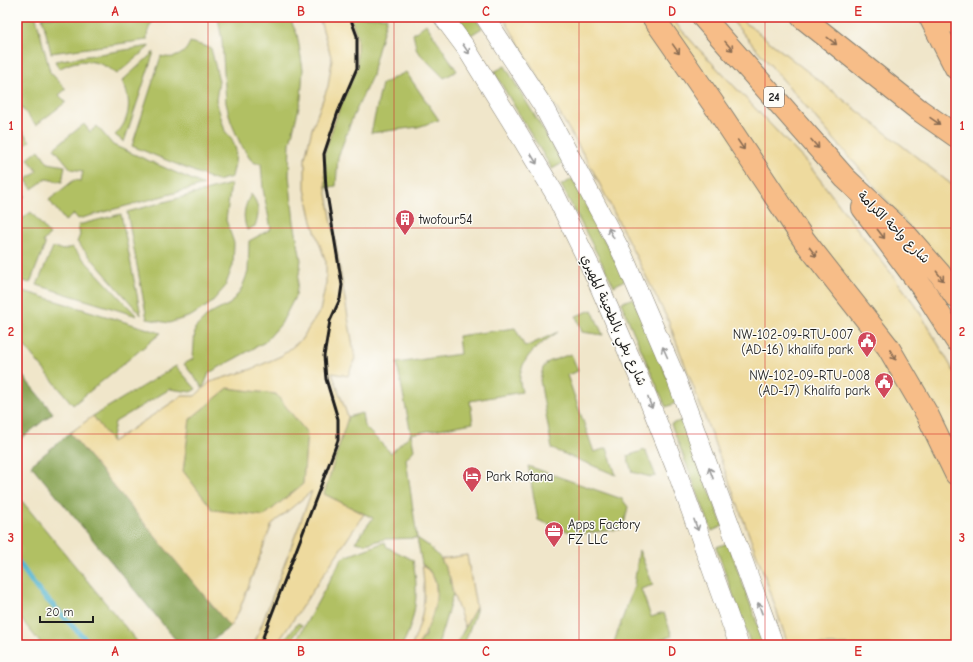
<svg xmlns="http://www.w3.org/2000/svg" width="973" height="662" font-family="'Comic Neue','Playpen Sans Arabic',sans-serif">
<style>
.green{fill:#b1c063;stroke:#666e40}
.forest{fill:#8ca659;stroke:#54613a}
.sand{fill:#eeda9e;stroke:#857b5d;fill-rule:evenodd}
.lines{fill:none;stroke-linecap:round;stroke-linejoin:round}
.stream{stroke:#4fb3ce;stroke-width:5.5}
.minor-casing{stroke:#868173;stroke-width:20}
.highway-casing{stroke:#868173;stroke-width:24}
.minor{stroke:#fff;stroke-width:19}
.highway{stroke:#f7bd88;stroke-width:22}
.rail{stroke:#1c1c1c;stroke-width:3}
.oneway{stroke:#8a6c52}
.oneway2{stroke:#999}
.grid{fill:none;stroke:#d62828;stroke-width:1;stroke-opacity:0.55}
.labels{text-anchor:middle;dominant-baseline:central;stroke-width:3;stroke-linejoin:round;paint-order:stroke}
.shield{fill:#fdfcf7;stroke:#605f5e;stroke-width:1}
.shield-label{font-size:12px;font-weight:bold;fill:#1c1c1c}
.poi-label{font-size:13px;fill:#1c1c1c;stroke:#fdfcf7;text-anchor:start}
.street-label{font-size:13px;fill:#1c1c1c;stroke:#fdfcf7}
.neatline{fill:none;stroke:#d62828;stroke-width:1.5}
.grid-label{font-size:13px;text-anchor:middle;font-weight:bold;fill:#d62828}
</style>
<rect width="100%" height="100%" fill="#fdfcf7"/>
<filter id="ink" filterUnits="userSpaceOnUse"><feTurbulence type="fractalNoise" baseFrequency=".025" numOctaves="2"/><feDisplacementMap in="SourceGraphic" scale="8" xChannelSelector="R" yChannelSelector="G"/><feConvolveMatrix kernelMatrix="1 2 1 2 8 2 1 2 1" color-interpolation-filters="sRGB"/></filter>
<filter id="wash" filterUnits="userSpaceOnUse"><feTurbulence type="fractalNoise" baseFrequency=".012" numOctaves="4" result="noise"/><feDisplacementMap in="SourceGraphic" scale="16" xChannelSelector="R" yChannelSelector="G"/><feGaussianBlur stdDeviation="0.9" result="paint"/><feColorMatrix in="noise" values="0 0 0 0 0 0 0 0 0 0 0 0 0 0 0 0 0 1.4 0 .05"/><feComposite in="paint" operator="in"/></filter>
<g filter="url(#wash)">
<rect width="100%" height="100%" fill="#f0e6ca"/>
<path class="green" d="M 17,17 L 36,17 L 50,72 L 66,89 L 59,95 L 66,102 L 36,125 L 20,106 L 21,94 L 17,93 Z
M 42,17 L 159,17 C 150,22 147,30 147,40 L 51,53 Z
M 218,17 L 289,17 L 297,34 L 303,69 L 301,99 L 290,143 L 289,175 L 294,222 L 301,260 L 296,295 L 281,324 L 265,342 L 209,373 L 203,388 L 184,364 L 193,359 L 195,328 L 208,315 L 230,304 L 241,290 L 248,272 L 249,241 L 271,229 L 263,189 L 261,163 L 255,163 L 250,159 L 240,143 L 231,122 L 226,103 L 222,41 Z
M 350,17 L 387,17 L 374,65 L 372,76 L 352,119 L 338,157 L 336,186 L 326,188 L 324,154 L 338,112 L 357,36 Z
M 458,17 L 474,17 L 482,28 L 471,35 Z
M 426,24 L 457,71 L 444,78 L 417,51 L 413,34 Z
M 190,42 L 211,48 L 219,81 L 216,100 L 225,131 L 232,139 L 236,150 L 235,163 L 232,177 L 217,181 L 132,146 L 161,56 C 174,60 185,55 190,42 Z
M 150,46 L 117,74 C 99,59 79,57 59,69 L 55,61 Z
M 154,52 L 124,142 L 115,135 C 131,120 132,99 122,81 Z
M 505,66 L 563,163 L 552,169 L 494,72 Z
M 406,72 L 439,120 L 418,127 L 371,133 L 382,84 Z
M 17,112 L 20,112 L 19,128 L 30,141 L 20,150 L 17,146 Z
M 84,124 L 90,132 L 97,126 L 113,145 L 204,185 L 78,219 L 74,214 L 65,221 L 49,200 L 74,180 L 81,181 L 83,171 L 71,169 L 54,148 Z
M 39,150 L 48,163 L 65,166 L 62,182 L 46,179 L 32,189 L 26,180 L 37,171 L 28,159 Z
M 573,179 L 625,280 L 614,286 L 561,185 Z
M 231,184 L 226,220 L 234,243 L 233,265 L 225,287 L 210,304 L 191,316 L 169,323 L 147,319 L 127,212 Z
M 18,187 L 25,196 L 17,203 L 17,188 Z
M 251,194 C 259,204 260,213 255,226 L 247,230 C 242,216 244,207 251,194 Z
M 31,212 L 50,235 L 43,241 L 45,245 L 30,283 L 17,279 L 17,223 Z
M 121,214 L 141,315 L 77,242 L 80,235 L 78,225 Z
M 53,247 L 63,250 L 72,247 L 137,316 L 37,285 Z
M 17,289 L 161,333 L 73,405 L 17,337 Z
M 633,298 L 678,402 L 666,407 L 621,303 Z
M 592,310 L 603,335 L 582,332 L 576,316 Z
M 515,328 L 525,347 L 558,332 C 542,343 523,354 520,376 C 519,381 521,387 522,392 L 470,401 L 473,423 L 411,434 L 414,450 L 406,459 L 417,538 L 429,546 L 441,559 L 450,578 L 453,594 L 438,645 L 418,645 L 425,636 L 437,591 L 435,580 L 429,570 L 422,564 L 417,538 L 385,539 L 365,544 L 355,542 L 373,518 L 324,494 L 348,417 L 362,413 L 364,426 L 391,453 L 411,434 L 397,363 L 460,354 L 458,336 Z
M 571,354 L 578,371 L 567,375 L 594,452 L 607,448 L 616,475 L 552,449 L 540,380 L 543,368 L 548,362 Z
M 176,366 L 196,389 L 191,392 L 170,389 L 115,422 L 111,442 L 93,416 Z
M 228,388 L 276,394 L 307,433 L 303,484 L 264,516 L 213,510 L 183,471 L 190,419 Z
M 683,420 L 723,526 L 712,531 L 671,424 Z
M 645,450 L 656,476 L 651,477 L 632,472 L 627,456 Z
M 528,466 L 622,499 L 628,507 L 623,529 L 575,534 L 538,520 Z
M 17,495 L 140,645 L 42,645 L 17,614 Z
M 385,542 L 387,547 L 413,560 C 414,568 416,577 416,585 C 417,605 412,628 402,645 L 325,645 L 325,642 L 320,645 L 294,645 L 342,558 Z
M 728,543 L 765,645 L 751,645 L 716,547 Z
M 639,550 L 653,585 L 641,589 L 651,617 L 664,613 L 672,636 L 660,640 L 661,645 L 613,645 L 634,586 Z
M 476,607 L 476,611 L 464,645 L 456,645 Z
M 298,623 L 302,625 L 288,645 L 280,645 Z"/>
<path class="forest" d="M 17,369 L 53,413 L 17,442 Z
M 70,433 L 230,627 L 205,645 L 180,645 L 31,465 Z"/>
<path class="sand" d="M 319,17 L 350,17 L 357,36 L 357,68 L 338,112 L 324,154 L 326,188 L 355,358 L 348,376 L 332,373 L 348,417 L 324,494 L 364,514 L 279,641 L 274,645 L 254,645 L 312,491 L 272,524 L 239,611 L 230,627 L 70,433 L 93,416 L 112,442 L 182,396 L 195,396 L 210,382 L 252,369 L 281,356 L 301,340 L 320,311 L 326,283 L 326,262 L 312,222 L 305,189 L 305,158 L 312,129 L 328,86 L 332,60 ZM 228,388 L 276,394 L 307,433 L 303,484 L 264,516 L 213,510 L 183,471 L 190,419 Z
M 503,17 L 670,17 L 695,45 L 808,164 L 916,306 L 956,375 L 956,645 L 788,645 L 768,585 L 668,320 L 592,169 Z
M 729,17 L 738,17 L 956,188 L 956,281 Z
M 467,555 L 476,607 L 465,627 L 453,594 L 450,578 L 441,559 Z
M 422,564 C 427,569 433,574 435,582 C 440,600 429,630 418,645 L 412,645 C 425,615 426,596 422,564 Z"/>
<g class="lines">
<path class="stream" d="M 17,560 L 37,589 L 91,645"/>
</g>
</g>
<g filter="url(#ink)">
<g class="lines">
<defs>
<path id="minor" d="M 443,17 L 466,48 L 513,124 L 555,194 L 594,274 L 647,396 L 676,469 L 739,645
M 485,17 L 543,106 L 622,253 L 677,381 L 774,645"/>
<path id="highway" d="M 653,17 L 719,112 L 804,240 L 888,347 L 927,414 L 956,474
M 703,17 L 845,178 L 906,235 L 940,274 L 956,297
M 802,17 L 919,110 L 956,136
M 930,17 L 956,68
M 948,17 L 956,23
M 863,208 L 924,290 L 956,340"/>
</defs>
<use href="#minor" class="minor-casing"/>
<use href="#highway" class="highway-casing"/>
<use href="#minor" class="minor"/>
<use href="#highway" class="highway"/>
<path class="rail" d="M 260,645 L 331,459 L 338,440 L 338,419 L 326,379 L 324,356 L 330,321 L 340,299 L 342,285 L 326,188 L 324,154 L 338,112 L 357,68 L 357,36 L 350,17"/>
</g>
<defs><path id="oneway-shaft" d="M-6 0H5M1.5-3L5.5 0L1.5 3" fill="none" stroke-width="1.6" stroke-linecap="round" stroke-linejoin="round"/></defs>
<g class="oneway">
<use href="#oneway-shaft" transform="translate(832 41) rotate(38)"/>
<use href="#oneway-shaft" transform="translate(729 46) rotate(49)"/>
<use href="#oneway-shaft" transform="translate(676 49) rotate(55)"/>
<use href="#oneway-shaft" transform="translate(935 121) rotate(35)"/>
<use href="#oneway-shaft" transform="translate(815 144) rotate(49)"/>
<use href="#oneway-shaft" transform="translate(741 145) rotate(56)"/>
<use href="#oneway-shaft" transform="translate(881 234) rotate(52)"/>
<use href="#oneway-shaft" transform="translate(813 252) rotate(52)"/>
<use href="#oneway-shaft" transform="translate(940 276) rotate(53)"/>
<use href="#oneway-shaft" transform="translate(893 355) rotate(60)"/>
</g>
<g class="oneway2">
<use href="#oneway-shaft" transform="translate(466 49) rotate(56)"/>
<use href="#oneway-shaft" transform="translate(534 159) rotate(59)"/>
<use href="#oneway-shaft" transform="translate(611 233) rotate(-118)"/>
<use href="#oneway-shaft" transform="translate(665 352) rotate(-114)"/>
<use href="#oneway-shaft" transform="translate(650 403) rotate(69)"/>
<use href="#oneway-shaft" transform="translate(711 473) rotate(-110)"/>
<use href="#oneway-shaft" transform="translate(696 525) rotate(70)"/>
<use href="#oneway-shaft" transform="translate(760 608) rotate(-110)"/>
</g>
</g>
<path class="grid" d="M 208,17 L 208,645M 394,17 L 394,645M 579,17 L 579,645M 765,17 L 765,645M 17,228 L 956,228M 17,434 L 956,434"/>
<defs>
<symbol id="building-pin" viewBox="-11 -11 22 30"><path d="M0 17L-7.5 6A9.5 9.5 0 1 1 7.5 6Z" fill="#d1495b" stroke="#fdfcf7"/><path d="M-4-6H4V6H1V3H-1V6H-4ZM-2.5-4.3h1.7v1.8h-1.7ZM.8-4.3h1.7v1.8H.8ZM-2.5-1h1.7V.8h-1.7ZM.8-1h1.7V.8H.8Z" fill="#fff"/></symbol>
<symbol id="civic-pin" viewBox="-11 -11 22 30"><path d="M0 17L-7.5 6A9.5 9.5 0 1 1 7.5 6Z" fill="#d1495b" stroke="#fdfcf7"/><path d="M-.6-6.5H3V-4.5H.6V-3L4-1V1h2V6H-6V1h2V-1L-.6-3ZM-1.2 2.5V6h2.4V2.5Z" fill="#fff"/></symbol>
<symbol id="hotel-pin" viewBox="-11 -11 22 30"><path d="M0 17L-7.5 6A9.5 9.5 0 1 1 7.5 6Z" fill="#d1495b" stroke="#fdfcf7"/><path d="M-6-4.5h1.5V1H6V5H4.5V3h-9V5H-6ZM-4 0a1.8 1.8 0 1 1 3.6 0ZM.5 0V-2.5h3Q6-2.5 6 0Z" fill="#fff"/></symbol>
<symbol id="office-pin" viewBox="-11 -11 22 30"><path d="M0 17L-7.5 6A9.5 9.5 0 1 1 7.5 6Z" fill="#d1495b" stroke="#fdfcf7"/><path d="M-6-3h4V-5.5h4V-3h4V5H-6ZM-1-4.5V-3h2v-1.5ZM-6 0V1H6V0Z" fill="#fff"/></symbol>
</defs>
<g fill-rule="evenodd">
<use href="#building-pin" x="394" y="208" width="22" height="30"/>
<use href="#civic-pin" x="856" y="330" width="22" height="30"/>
<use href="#civic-pin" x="873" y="371" width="22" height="30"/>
<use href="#hotel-pin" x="461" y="465" width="22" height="30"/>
<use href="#office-pin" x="543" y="520" width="22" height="30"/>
</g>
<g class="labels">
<rect class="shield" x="764" y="87" width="20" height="20" rx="3"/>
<g class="shield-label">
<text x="774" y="97">24</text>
</g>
<g class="poi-label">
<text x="419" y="219">twofour54</text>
<text x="853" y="334" text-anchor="end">NW-102-09-RTU-007<tspan x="853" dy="15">(AD-16) khalifa park</tspan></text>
<text x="870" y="375" text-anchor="end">NW-102-09-RTU-008<tspan x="870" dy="15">(AD-17) Khalifa park</tspan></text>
<text x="486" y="476">Park Rotana</text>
<text x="568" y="524">Apps Factory<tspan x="568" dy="15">FZ LLC</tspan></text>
</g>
<g class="street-label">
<text transform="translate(894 227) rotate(45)">شارع واحة الكرامة</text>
<text transform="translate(614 320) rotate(66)">شارع بطي بالطحينة المهيري</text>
</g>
</g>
<rect width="973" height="662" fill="none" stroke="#fdfcf7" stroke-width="44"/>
<path d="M40 616v6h53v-6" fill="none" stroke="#1c1c1c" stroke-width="2"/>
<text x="46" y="616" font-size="12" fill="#1c1c1c" stroke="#fdfcf7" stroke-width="3" paint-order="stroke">20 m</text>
<rect x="22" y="22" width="929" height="618" class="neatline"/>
<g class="grid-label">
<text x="115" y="16">A</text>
<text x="301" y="16">B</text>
<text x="486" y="16">C</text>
<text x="672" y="16">D</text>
<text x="858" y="16">E</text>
<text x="11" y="130">1</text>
<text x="962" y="130">1</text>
<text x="11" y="336">2</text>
<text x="962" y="336">2</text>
<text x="11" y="542">3</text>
<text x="962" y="542">3</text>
<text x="115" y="656">A</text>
<text x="301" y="656">B</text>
<text x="486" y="656">C</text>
<text x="672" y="656">D</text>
<text x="858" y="656">E</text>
</g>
</svg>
